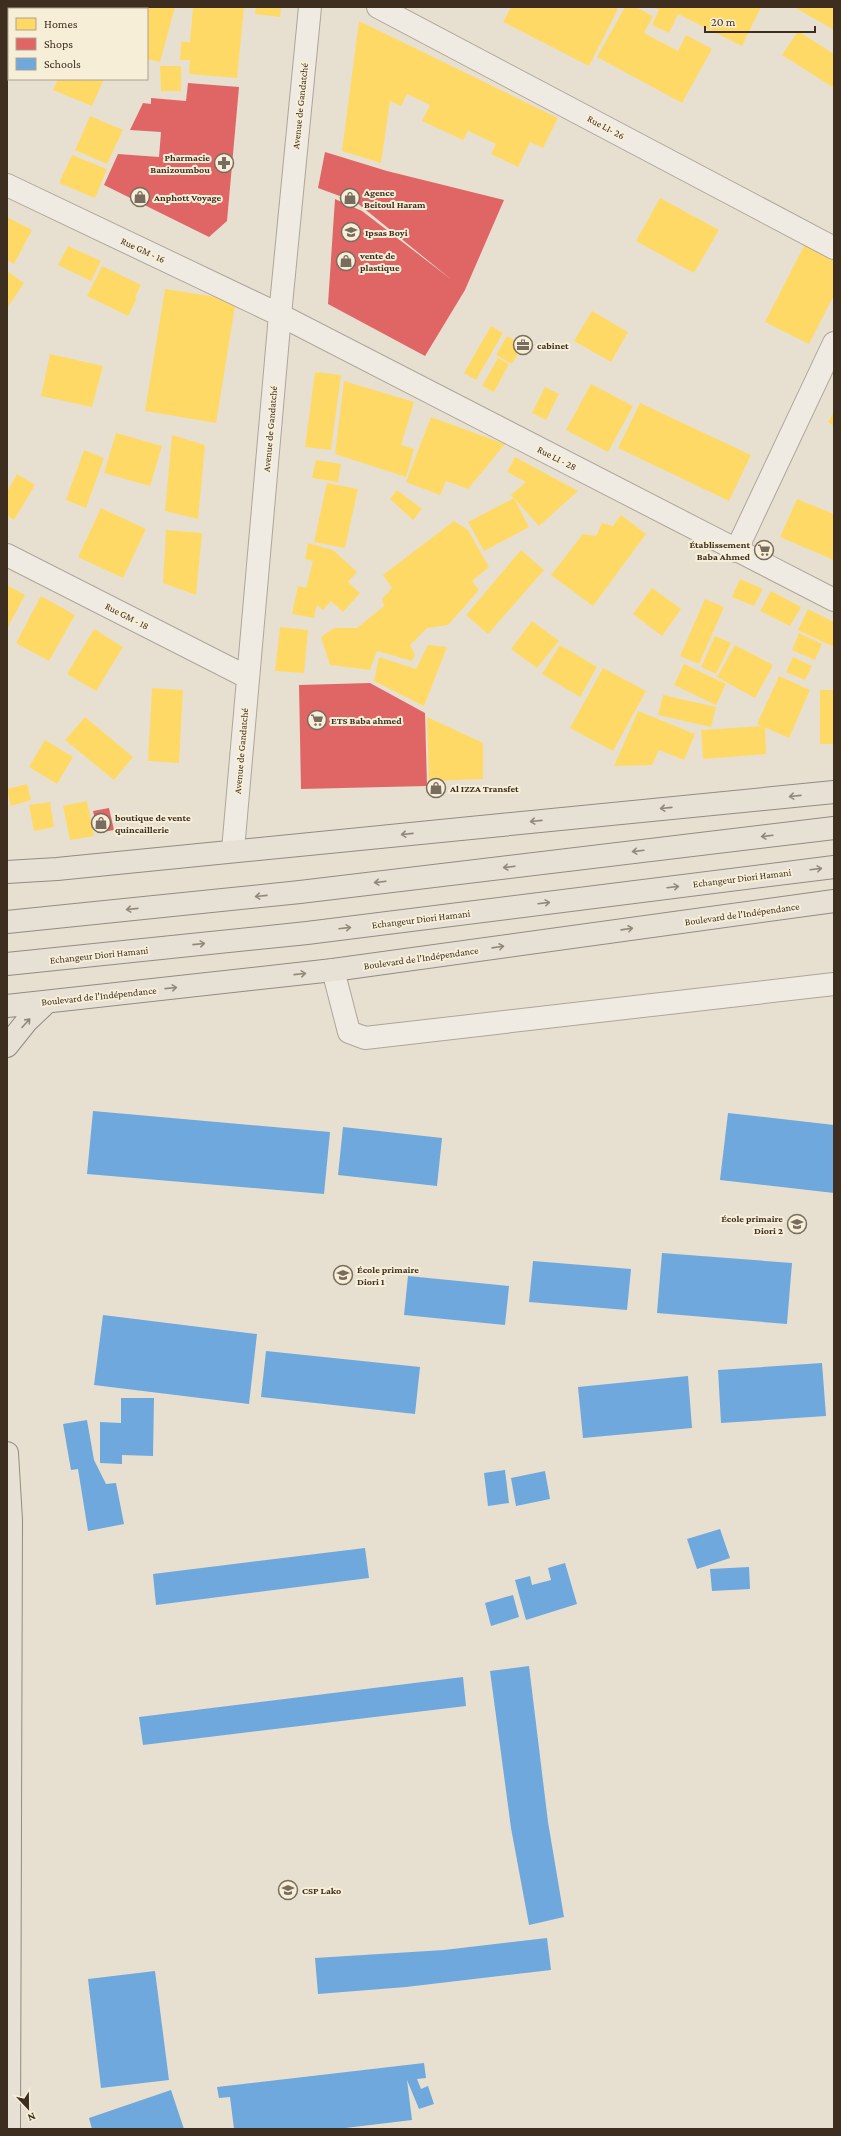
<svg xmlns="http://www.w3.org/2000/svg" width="841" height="2136" font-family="'Crimson Pro',serif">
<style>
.homes{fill:#ffd966}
.shops{fill:#e06666}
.schools{fill:#6fa8dc}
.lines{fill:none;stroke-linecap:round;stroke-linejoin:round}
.minor-casing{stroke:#ada599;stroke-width:24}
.major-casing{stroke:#928b80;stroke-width:24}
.minor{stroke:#efebe3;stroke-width:22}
.major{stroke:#e6e1d4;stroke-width:22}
.oneway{stroke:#92887a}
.labels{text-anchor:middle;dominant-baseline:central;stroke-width:4;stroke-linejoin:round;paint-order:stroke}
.street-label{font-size:10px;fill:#3d2e20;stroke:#f7eed8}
.poi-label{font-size:10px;font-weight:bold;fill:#3d2e20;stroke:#f7eed8;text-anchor:start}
</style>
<rect width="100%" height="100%" fill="#e7e0d1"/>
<path class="homes" d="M 7,7 L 48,7 L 47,9 L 9,9 L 9,32 L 7,31 Z
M 74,7 L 116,7 L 115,9 L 73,9 Z
M 126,7 L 175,7 L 160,62 L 147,59 L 147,9 L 125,9 Z
M 190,7 L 244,7 L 237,78 L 189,74 L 190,60 L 180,60 L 181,42 L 190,42 L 193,8 Z
M 256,7 L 281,7 L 280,17 L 255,14 Z
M 511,7 L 614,7 L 618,9 L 589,66 L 503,22 Z
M 625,7 L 636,7 L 653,16 L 644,33 L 678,51 L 686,35 L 712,49 L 682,103 L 597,57 Z
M 653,7 L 761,7 L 742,46 L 678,14 L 669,33 L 652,25 L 659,10 Z
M 794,7 L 834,7 L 834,30 Z
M 359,21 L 558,118 L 543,148 L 530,142 L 518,167 L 491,154 L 496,144 L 468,131 L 463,140 L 422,121 L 430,105 L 407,94 L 401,106 L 390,101 L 381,163 L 342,151 Z
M 798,31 L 834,54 L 834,88 L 782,55 Z
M 7,38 L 9,39 L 9,77 L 7,76 Z
M 160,66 L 181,66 L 181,91 L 161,91 Z
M 58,79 L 104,79 L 92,106 L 53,90 Z
M 90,116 L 123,130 L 107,164 L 75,150 Z
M 72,155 L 107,169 L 95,198 L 59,183 Z
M 660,198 L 719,230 L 694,273 L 636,241 Z
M 7,217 L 32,230 L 14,264 L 7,260 Z
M 806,242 L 834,256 L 834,295 L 809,344 L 765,322 Z
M 68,246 L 101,261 L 91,281 L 58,265 Z
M 102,266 L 141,285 L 135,297 L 137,298 L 128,316 L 87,296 Z
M 7,271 L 24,283 L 7,308 Z
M 165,289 L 236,300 L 216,423 L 145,411 Z
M 592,311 L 628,332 L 611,362 L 574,341 Z
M 491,326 L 503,333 L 476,380 L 464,373 Z
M 507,336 L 523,345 L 512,364 L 496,355 Z
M 50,354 L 103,366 L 92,407 L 41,396 Z
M 498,358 L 509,364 L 494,392 L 482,386 Z
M 315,372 L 341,375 L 331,450 L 305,447 Z
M 344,381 L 414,402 L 401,445 L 414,449 L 406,477 L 335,454 Z
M 591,384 L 633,406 L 608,452 L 566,430 Z
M 545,387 L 559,394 L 546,420 L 532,413 Z
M 640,403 L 751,455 L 729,501 L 618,448 Z
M 834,412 L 834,426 L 828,422 Z
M 431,417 L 505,444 L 468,489 L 446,481 L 440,495 L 406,482 Z
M 116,433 L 162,446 L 150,486 L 104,473 Z
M 172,435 L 205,445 L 198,519 L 165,511 Z
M 84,450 L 104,458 L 86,508 L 66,500 Z
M 515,457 L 578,491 L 539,526 L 511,495 L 526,482 L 507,472 Z
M 316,460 L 341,464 L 338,482 L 312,478 Z
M 17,474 L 35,485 L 14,520 L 7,515 L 7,492 Z
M 327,483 L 358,489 L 345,548 L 314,542 Z
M 397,490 L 422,509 L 413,520 L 390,499 Z
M 514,498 L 529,527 L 484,551 L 468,522 Z
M 797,499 L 834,514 L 834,560 L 780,537 Z
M 101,508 L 146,529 L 123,578 L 78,557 Z
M 621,515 L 646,534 L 593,606 L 551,575 L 583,534 L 596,536 L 602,523 L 613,526 Z
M 454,521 L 468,530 L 489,567 L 472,581 L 479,590 L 448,625 L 427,628 L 410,645 L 415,655 L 412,661 L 377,651 L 370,670 L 330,665 L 321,637 L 334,628 L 357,628 L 384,606 L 382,599 L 392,588 L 383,575 Z
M 166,530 L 202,533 L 196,595 L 163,583 Z
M 308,543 L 333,550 L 357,572 L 348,582 L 360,593 L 343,612 L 331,601 L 323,610 L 317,605 L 314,618 L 292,614 L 298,586 L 306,588 L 313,561 L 305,559 Z
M 521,550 L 544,570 L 488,634 L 466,615 Z
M 740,579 L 763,589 L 754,606 L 732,597 Z
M 7,585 L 25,595 L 8,627 L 7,626 Z
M 652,588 L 681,609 L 662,636 L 633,614 Z
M 771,591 L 801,607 L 790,626 L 760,611 Z
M 41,596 L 75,615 L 49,661 L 16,643 Z
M 705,599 L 724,607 L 699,664 L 680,656 Z
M 808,609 L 834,622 L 834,647 L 798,630 Z
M 532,621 L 559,641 L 537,668 L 511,649 Z
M 280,627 L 308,630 L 304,673 L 275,671 Z
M 94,629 L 123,647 L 96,691 L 67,674 Z
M 799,633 L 822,644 L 815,660 L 792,650 Z
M 715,636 L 731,643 L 716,674 L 701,667 Z
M 428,645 L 447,647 L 424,706 L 374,681 L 379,657 L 416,669 Z
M 560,645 L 597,667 L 580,697 L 542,674 Z
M 735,645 L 773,665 L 755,698 L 717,677 Z
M 793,657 L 812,666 L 805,680 L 786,672 Z
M 684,664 L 726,684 L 716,705 L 674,685 Z
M 603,668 L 646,691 L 613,751 L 570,728 Z
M 779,676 L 810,690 L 789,738 L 757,724 Z
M 152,688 L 183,690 L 179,763 L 148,761 Z
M 820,690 L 834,690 L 834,744 L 820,744 Z
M 663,695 L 716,707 L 711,727 L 658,715 Z
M 638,711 L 695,734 L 684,760 L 659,750 L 652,765 L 614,766 Z
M 85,717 L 133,757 L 114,780 L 65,740 Z
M 427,717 L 483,743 L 483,779 L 429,781 Z
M 765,726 L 766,754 L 703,759 L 701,730 Z
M 45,740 L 73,757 L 57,784 L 29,767 Z
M 27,784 L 31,800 L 11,806 L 7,789 Z
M 87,801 L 94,836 L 70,840 L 63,806 Z
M 50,802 L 54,827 L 34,831 L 29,805 Z"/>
<path class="shops" d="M 188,83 L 239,87 L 227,221 L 209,237 L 104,185 L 118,154 L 159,157 L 161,132 L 130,130 L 143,103 L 151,104 L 151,98 L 186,101 Z
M 325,152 L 387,171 L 504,200 L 465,290 L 425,356 L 328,304 L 335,199 L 362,211 L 452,280 L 356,202 L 318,188 Z
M 370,683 L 425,713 L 427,786 L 301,789 L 299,685 Z
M 109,808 L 114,830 L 98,833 L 93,811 Z"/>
<path class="schools" d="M 93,1111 L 330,1132 L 324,1194 L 87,1174 Z
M 728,1113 L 834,1125 L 834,1193 L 720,1180 Z
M 343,1127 L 442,1138 L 437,1186 L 338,1175 Z
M 662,1253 L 792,1263 L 787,1324 L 657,1313 Z
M 533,1261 L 631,1269 L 627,1310 L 529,1302 Z
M 408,1276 L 509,1286 L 505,1325 L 404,1315 Z
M 103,1315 L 257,1334 L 249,1404 L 94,1385 Z
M 266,1351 L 420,1367 L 415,1414 L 261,1397 Z
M 822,1363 L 826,1416 L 721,1423 L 718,1370 Z
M 688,1376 L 692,1428 L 583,1438 L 578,1387 Z
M 121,1398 L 154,1398 L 153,1456 L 122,1455 L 122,1464 L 100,1463 L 100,1422 L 121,1423 Z
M 87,1420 L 94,1460 L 106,1484 L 116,1483 L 124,1524 L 88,1531 L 78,1469 L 71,1470 L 63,1424 Z
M 505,1470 L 509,1503 L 488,1506 L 484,1473 Z
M 545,1471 L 550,1499 L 516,1506 L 511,1478 Z
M 720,1529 L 730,1558 L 697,1569 L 687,1539 Z
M 365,1548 L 369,1578 L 156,1605 L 153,1574 Z
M 565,1563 L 577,1604 L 526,1620 L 515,1580 L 530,1576 L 532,1585 L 551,1580 L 548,1568 Z
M 749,1567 L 750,1589 L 712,1591 L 710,1569 Z
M 513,1595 L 519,1617 L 491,1626 L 485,1603 Z
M 529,1666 L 548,1822 L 564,1917 L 529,1925 L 511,1828 L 490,1671 Z
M 463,1677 L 466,1706 L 143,1745 L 139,1717 Z
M 547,1938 L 551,1970 L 406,1987 L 318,1994 L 315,1958 L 444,1950 Z
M 155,1971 L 169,2080 L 101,2088 L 88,1979 Z
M 424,2063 L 426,2078 L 417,2079 L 421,2089 L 428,2086 L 434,2104 L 419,2109 L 407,2080 L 412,2120 L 337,2129 L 234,2129 L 230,2097 L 219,2098 L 217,2087 Z
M 171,2090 L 184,2129 L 92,2129 L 89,2118 Z"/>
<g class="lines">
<defs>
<path id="minor" d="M 378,7 L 834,248
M 7,185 L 280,315 L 834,600
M 736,551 L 834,343
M 7,555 L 247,677
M 233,850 L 280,315 L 310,7
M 333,970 L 349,1032 L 365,1038 L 834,984"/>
<path id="major" d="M 7,872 L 57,869 L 834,792
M 7,922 L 300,892 L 834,828
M 7,964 L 307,933 L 834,867
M 7,1006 L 333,970 L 834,901
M 7,1046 L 27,1021 L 47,1002
M 7,1453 L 11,1520 L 9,2129"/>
</defs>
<use href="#minor" class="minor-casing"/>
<use href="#major" class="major-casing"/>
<use href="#minor" class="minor"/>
<use href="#major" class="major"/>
</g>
<defs><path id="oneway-shaft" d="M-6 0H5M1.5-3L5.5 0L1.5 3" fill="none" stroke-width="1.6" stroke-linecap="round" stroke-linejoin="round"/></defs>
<g class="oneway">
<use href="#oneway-shaft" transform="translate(795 796) rotate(174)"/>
<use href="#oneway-shaft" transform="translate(666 808) rotate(174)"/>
<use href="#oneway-shaft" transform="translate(536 821) rotate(174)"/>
<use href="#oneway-shaft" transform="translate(407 834) rotate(174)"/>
<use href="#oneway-shaft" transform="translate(767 836) rotate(173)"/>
<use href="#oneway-shaft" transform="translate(638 851) rotate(173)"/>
<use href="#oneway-shaft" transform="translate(509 867) rotate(173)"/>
<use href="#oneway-shaft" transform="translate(816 869) rotate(-7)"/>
<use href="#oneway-shaft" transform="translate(380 882) rotate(173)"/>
<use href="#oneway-shaft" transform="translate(673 887) rotate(-7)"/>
<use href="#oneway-shaft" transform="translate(261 896) rotate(174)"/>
<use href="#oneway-shaft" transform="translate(544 903) rotate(-7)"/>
<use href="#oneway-shaft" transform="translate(132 909) rotate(174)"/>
<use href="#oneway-shaft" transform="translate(345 928) rotate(-7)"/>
<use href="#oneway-shaft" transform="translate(627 929) rotate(-8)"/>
<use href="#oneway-shaft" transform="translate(199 944) rotate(-6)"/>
<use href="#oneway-shaft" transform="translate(498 947) rotate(-8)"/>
<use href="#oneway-shaft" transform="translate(300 974) rotate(-6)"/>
<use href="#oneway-shaft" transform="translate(171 988) rotate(-6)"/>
<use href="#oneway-shaft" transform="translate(26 1023) rotate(-48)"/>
</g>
<defs>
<symbol id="pharmacy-ring" viewBox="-11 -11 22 22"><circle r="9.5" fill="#f7eed8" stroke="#786c5e" stroke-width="1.5"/><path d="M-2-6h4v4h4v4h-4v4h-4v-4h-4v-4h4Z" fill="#786c5e"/></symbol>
<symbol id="shop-ring" viewBox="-11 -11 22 22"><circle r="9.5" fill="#f7eed8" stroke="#786c5e" stroke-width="1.5"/><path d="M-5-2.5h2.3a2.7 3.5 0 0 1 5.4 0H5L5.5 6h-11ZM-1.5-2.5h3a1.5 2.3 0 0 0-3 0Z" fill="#786c5e"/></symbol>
<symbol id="university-ring" viewBox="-11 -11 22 22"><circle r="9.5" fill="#f7eed8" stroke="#786c5e" stroke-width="1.5"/><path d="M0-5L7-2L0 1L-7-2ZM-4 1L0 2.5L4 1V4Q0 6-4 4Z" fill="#786c5e"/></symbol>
<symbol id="office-ring" viewBox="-11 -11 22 22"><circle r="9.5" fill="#f7eed8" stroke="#786c5e" stroke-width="1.5"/><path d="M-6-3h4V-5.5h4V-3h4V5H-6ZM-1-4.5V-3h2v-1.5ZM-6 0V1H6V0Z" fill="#786c5e"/></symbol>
<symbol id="supermarket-ring" viewBox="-11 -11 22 22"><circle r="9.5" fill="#f7eed8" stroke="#786c5e" stroke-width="1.5"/><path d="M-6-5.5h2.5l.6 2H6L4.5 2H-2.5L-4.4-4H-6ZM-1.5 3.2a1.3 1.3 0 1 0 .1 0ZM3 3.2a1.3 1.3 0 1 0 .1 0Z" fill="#786c5e"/></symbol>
<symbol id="school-ring" viewBox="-11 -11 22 22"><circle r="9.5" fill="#f7eed8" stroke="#786c5e" stroke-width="1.5"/><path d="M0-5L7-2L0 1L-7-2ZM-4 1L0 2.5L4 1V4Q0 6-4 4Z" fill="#786c5e"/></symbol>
</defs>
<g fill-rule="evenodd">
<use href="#pharmacy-ring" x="213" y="152" width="22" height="22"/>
<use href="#shop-ring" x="129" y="186" width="22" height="22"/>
<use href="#shop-ring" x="339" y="187" width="22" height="22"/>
<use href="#university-ring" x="340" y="221" width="22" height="22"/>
<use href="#shop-ring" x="335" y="250" width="22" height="22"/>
<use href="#office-ring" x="512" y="334" width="22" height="22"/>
<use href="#supermarket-ring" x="753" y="539" width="22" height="22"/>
<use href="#supermarket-ring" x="306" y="709" width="22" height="22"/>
<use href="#shop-ring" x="425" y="777" width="22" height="22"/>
<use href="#shop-ring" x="90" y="812" width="22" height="22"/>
<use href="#school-ring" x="786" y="1213" width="22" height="22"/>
<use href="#school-ring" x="332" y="1264" width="22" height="22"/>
<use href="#school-ring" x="277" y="1879" width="22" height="22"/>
</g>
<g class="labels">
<g class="street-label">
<text transform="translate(300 106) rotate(-84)">Avenue de Gandatché</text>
<text transform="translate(606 127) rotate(28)">Rue LI- 26</text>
<text transform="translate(143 250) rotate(25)">Rue GM - 16</text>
<text transform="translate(270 429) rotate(-85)">Avenue de Gandatché</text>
<text transform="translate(557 458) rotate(27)">Rue LI - 28</text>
<text transform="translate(127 616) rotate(27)">Rue GM - 18</text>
<text transform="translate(241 751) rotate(-85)">Avenue de Gandatché</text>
<text transform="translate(742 878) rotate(-7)">Echangeur Diori Hamani</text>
<text transform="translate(742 914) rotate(-8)">Boulevard de l'Indépendance</text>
<text transform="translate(421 919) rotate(-7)">Echangeur Diori Hamani</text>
<text transform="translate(99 955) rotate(-6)">Echangeur Diori Hamani</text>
<text transform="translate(421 958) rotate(-8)">Boulevard de l'Indépendance</text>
<text transform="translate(99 996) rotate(-6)">Boulevard de l'Indépendance</text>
</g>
<g class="poi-label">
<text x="210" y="157" text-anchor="end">Pharmacie<tspan x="210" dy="12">Banizoumbou</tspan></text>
<text x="364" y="192">Agence<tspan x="364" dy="12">Beitoul Haram</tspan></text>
<text x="154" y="197">Anphott Voyage</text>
<text x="365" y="232">Ipsas Boyi</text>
<text x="360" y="255">vente de<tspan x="360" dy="12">plastique</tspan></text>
<text x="537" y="345">cabinet</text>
<text x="750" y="544" text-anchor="end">Établissement<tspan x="750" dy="12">Baba Ahmed</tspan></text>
<text x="331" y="720">ETS Baba ahmed</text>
<text x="450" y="788">Al IZZA Transfet</text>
<text x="115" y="817">boutique de vente<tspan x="115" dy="12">quincaillerie</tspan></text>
<text x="783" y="1218" text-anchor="end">École primaire<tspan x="783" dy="12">Diori 2</tspan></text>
<text x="357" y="1269">École primaire<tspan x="357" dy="12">Diori 1</tspan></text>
<text x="302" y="1890">CSP Lako</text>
</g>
</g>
<rect width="841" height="2136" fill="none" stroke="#3d2e20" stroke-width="16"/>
<rect x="8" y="8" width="140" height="72" fill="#f7eed8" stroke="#ada18e"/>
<rect x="16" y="18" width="20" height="12" fill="#ffd966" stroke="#ada18e"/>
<text x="44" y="28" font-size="12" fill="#3d2e20">Homes</text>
<rect x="16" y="38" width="20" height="12" fill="#e06666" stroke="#ada18e"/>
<text x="44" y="48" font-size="12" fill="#3d2e20">Shops</text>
<rect x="16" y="58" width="20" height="12" fill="#6fa8dc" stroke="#ada18e"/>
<text x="44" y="68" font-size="12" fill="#3d2e20">Schools</text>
<g transform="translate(28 2108) rotate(158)" stroke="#f7eed8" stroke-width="3" paint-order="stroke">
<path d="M0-3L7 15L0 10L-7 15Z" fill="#3d2e20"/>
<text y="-6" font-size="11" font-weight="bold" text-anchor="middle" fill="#3d2e20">N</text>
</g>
<path d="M705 26v6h110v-6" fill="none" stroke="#3d2e20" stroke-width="2"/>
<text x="711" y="26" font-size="12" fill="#3d2e20" stroke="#f7eed8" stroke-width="3" paint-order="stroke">20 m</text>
</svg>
